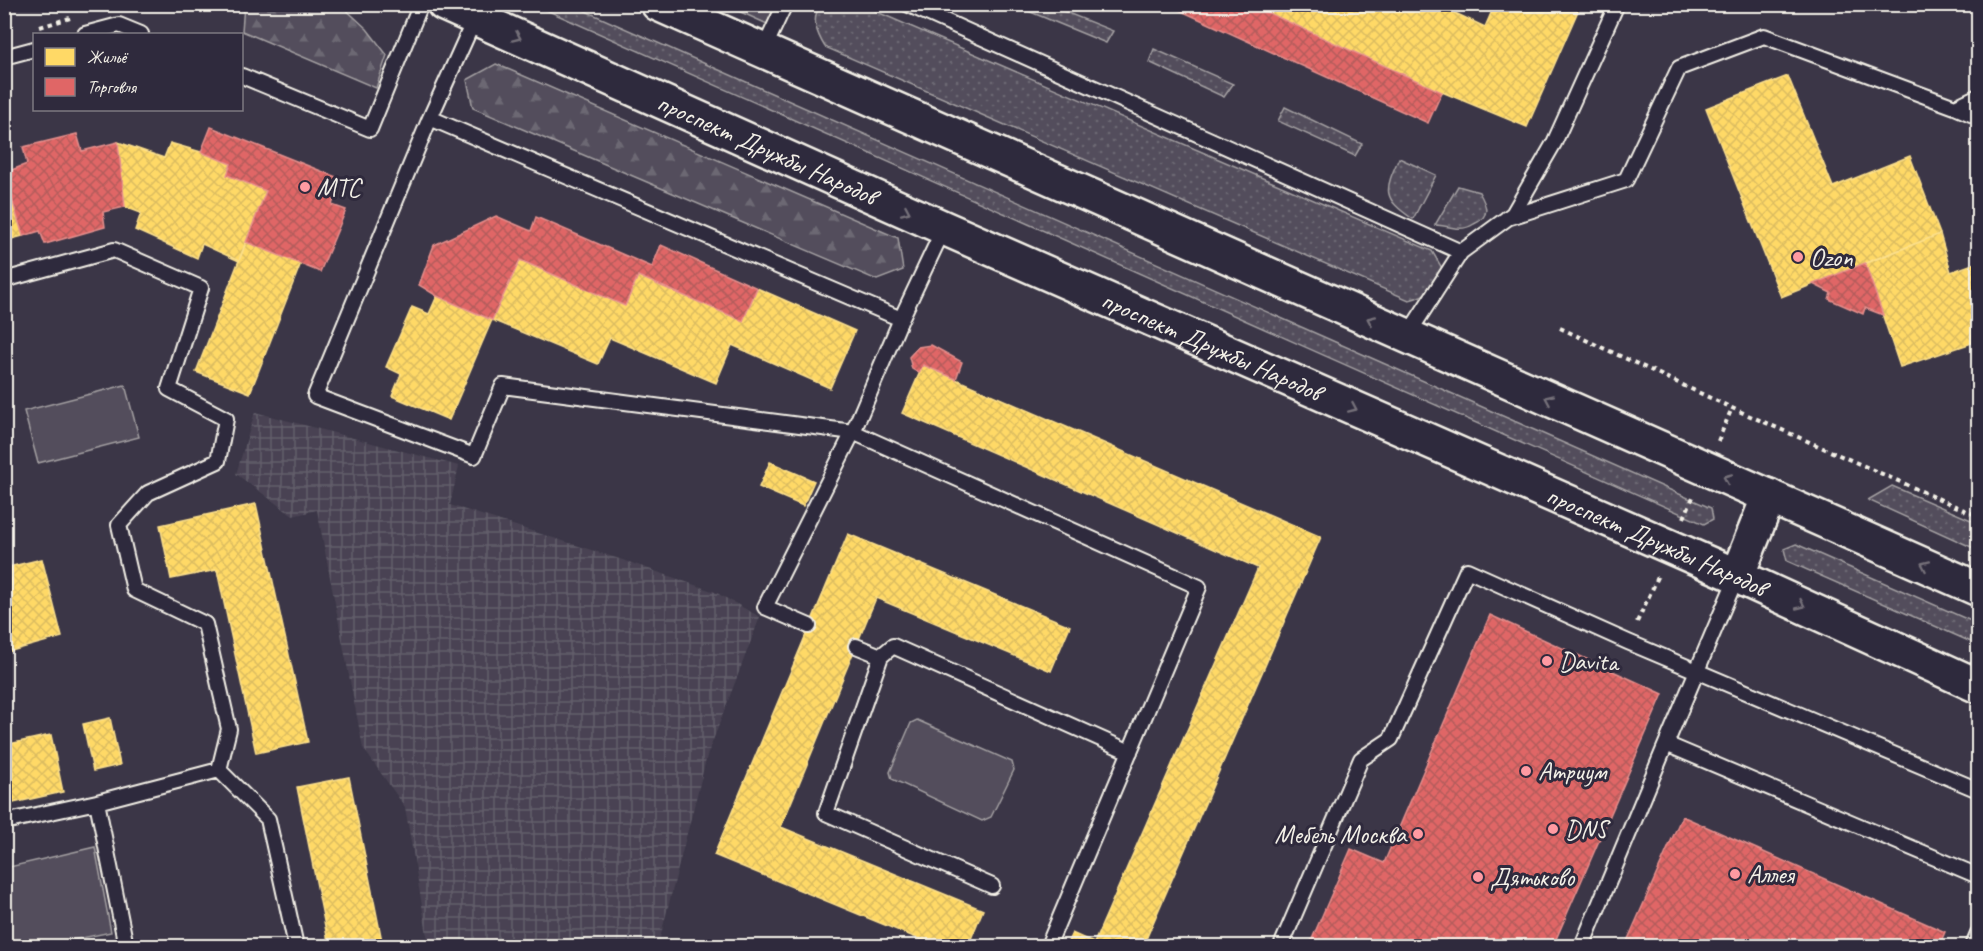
<svg xmlns="http://www.w3.org/2000/svg" width="1983" height="951" font-family="Caveat,sans-serif">
<style>
.industrial{fill:url(#industrial-grid)}
.grass{fill:url(#grass-dots);stroke:#a4a0a2;stroke-width:1.5}
.forest{fill:url(#forest-firs);stroke:#a4a0a2;stroke-width:1.5}
.green{fill:#534e5c;stroke:#a4a0a2;stroke-width:1.5}
.homes{fill:url(#homes-cross-hatch);stroke:#fce08d;stroke-width:1.5}
.shops{fill:url(#shops-cross-hatch);stroke:#e6908d;stroke-width:1.5}
.lines{fill:none;stroke-linecap:round;stroke-linejoin:round}
.lane-casing{stroke:#f4f1e8;stroke-width:18}
.primary-casing{stroke:#f4f1e8;stroke-width:38}
.path{stroke:#f4f1e8;stroke-width:4;stroke-dasharray:4.5 4.5;stroke-linecap:butt}
.lane{stroke:#2f2a3d;stroke-width:14}
.primary{stroke:#2f2a3d;stroke-width:33}
.oneway{stroke:#747079}
.poi-dot{fill:#ff9aa2;stroke:#2f2a3d;stroke-width:2}
.labels{text-anchor:middle;dominant-baseline:central;stroke-width:6;stroke-linejoin:round;paint-order:stroke}
.street-label{font-size:26px;fill:#f4f1e8;stroke:#2f2a3d}
.poi-label{font-size:26px;fill:#f4f1e8;stroke:#2f2a3d;text-anchor:start}
</style>
<defs>
<pattern id="industrial-grid" width="8" height="8" patternUnits="userSpaceOnUse" patternTransform="scale(1.5)"><rect width="8" height="8" fill="#484352"/><path d="M0 4h8M4 0v8" fill="none" stroke="#635f6b"/></pattern>
<pattern id="grass-dots" width="8" height="8" patternUnits="userSpaceOnUse" patternTransform="scale(1.5)"><rect width="8" height="8" fill="#534e5c"/><path d="M2 2h.1M6 6h.1" fill="none" stroke="#6c6873" stroke-width="1.8" stroke-linecap="round"/></pattern>
<pattern id="forest-firs" width="22" height="20" patternUnits="userSpaceOnUse" patternTransform="scale(1.5)"><rect width="22" height="20" fill="#534e5c"/><path d="M5 1l3.5 6h-7zM16 11l3.5 6h-7z" fill="#6c6873"/></pattern>
<pattern id="homes-cross-hatch" width="8" height="8" patternUnits="userSpaceOnUse" patternTransform="scale(1.5)"><rect width="8" height="8" fill="#ffd966"/><path d="M0 0l8 8M0 8l8-8" fill="none" stroke="#dbbc60"/></pattern>
<pattern id="shops-cross-hatch" width="8" height="8" patternUnits="userSpaceOnUse" patternTransform="scale(1.5)"><rect width="8" height="8" fill="#e06666"/><path d="M0 0l8 8M0 8l8-8" fill="none" stroke="#b35d5c"/></pattern>
</defs>
<rect width="100%" height="100%" fill="#3b3647"/>
<filter id="ink" filterUnits="userSpaceOnUse"><feTurbulence type="fractalNoise" baseFrequency=".0167" numOctaves="2"/><feDisplacementMap in="SourceGraphic" scale="12" xChannelSelector="R" yChannelSelector="G"/><feConvolveMatrix kernelMatrix="1 2 1 2 8 2 1 2 1" color-interpolation-filters="sRGB"/></filter>
<g filter="url(#ink)">
<path class="industrial" d="M 255,412 L 459,466 L 450,505 L 629,562 L 715,592 L 760,617 L 707,756 L 658,946 L 429,946 L 405,807 L 363,748 L 317,510 L 293,516 L 236,474 Z"/>
<path class="grass" d="M 1023,4 L 1048,5 L 1113,31 L 1106,43 L 1021,8 Z
M 535,5 L 572,5 L 1711,508 L 1713,519 L 1704,524 Z
M 821,5 L 861,5 L 1432,251 L 1442,268 C 1435,288 1430,295 1409,300 L 825,47 C 817,34 810,18 821,5 Z
M 1154,49 L 1233,84 L 1224,97 L 1149,62 Z
M 1285,107 L 1362,144 L 1355,156 L 1278,121 Z
M 1399,158 L 1436,175 L 1413,219 C 1382,198 1384,191 1399,158 Z
M 1458,186 L 1479,192 C 1487,206 1491,216 1474,224 C 1468,228 1462,229 1455,228 C 1448,227 1442,225 1435,225 Z
M 1892,486 L 1978,523 L 1978,550 L 1868,500 Z
M 1796,544 L 1978,624 L 1978,645 L 1787,561 L 1784,549 Z"/>
<path class="forest" d="M 244,5 L 341,5 L 367,29 L 387,55 L 376,88 L 242,31 Z
M 725,5 L 785,5 L 774,27 Z
M 496,64 L 898,238 L 903,270 L 877,280 L 473,108 L 467,80 Z"/>
<path class="green" d="M 125,385 L 139,437 L 38,463 L 24,411 Z
M 917,720 L 1012,762 L 1014,770 L 991,817 L 982,821 L 892,779 L 890,772 L 911,723 Z
M 95,847 L 111,932 L 44,946 L 5,946 L 5,868 Z"/>
<path class="homes" d="M 1249,4 L 1436,4 L 1485,27 L 1495,4 L 1581,4 L 1527,127 L 1442,92 Z
M 1788,76 L 1833,187 L 1910,156 L 1940,234 L 1781,297 L 1706,108 Z
M 118,142 L 164,158 L 170,143 L 201,152 L 231,164 L 227,175 L 266,191 L 239,261 L 202,244 L 197,258 L 135,230 L 141,213 L 125,207 Z
M 4,173 L 23,236 L 4,241 Z
M 1940,234 L 1951,272 L 1978,262 L 1978,341 L 1900,367 L 1865,263 Z
M 246,242 L 301,263 L 250,393 L 196,372 Z
M 520,260 L 625,306 L 638,276 L 743,321 L 757,288 L 855,331 L 830,388 L 732,345 L 716,383 L 610,338 L 598,364 L 492,320 Z
M 437,296 L 492,320 L 449,420 L 392,396 L 401,374 L 386,367 L 412,307 L 429,314 Z
M 923,365 L 1321,537 L 1143,946 L 1066,946 L 1072,933 L 1094,943 L 1258,568 L 902,413 Z
M 770,462 L 814,481 L 803,506 L 759,487 Z
M 256,504 L 308,742 L 256,753 L 217,570 L 171,579 L 160,525 Z
M 848,534 L 1070,626 L 1051,671 L 876,598 L 781,827 L 983,910 L 968,946 L 936,946 L 714,855 Z
M 42,559 L 62,637 L 7,652 L 4,642 L 4,568 Z
M 110,718 L 120,765 L 93,771 L 83,724 Z
M 51,735 L 63,792 L 4,805 L 4,745 Z
M 349,777 L 383,946 L 329,946 L 297,787 Z"/>
<path class="shops" d="M 1166,4 L 1249,4 L 1442,92 L 1428,123 Z
M 211,127 L 341,179 L 332,205 L 346,210 L 320,272 L 246,242 L 266,191 L 227,175 L 231,164 L 201,152 Z
M 77,134 L 82,151 L 118,142 L 125,207 L 103,212 L 105,227 L 45,244 L 40,231 L 23,236 L 4,173 L 27,164 L 23,147 Z
M 496,216 L 531,231 L 536,217 L 652,267 L 661,245 L 757,288 L 743,321 L 638,276 L 625,306 L 520,260 L 492,320 L 437,296 L 419,285 L 434,245 Z
M 1865,263 L 1883,315 L 1865,308 L 1863,314 L 1829,299 L 1831,293 L 1813,284 Z
M 931,345 L 962,362 L 956,379 L 923,365 L 919,373 L 912,369 L 909,357 L 918,347 Z
M 1490,615 L 1663,694 L 1553,946 L 1309,946 L 1351,849 L 1384,863 Z
M 1682,816 L 1945,932 L 1939,946 L 1625,946 Z"/>
<g class="lines">
<defs>
<path id="lane" d="M 907,4 L 1461,252 L 1407,336
M 475,18 L 430,118 L 315,396 L 474,456 L 503,386 L 853,432 L 765,607 L 809,626
M 85,34 L 119,25 L 141,34
M 763,51 L 785,4
M 4,57 L 34,49
M 242,76 L 370,129 L 421,4
M 1955,107 L 1978,117
M 430,118 L 901,319
M 1507,218 L 1626,180 L 1679,68 L 1764,36 L 1955,107 L 1978,96
M 944,228 L 901,319 L 853,432 L 1199,587 L 1048,946
M 1461,252 L 1513,214 L 1554,143 L 1617,4
M 4,280 L 114,250 L 201,288 L 169,389 L 226,419 L 218,461 L 148,493 L 119,525 L 134,590 L 205,624 L 229,729 L 219,770 L 97,802 L 126,946
M 1737,576 L 1666,744 L 1978,876
M 856,646 L 881,656
M 219,770 L 268,819 L 296,946
M 4,822 L 97,802
M 992,886 L 826,813 L 881,656 L 893,646 L 1130,752
M 1281,946 L 1361,759 L 1391,739 L 1467,570 L 1628,642 L 1978,790
M 1582,946 L 1666,744
M 1973,946 L 1978,934"/>
<g id="primary">
<path id="s1" d="M 444,4 L 944,228 L 1737,576 L 1978,686"/>
<path d="M 658,4 L 1978,589"/>
<path d="M 1737,576 L 1769,496"/>
</g>
</defs>
<use href="#lane" class="lane-casing"/>
<use href="#primary" class="primary-casing"/>
<path class="path" d="M 40,27 L 70,18
M 1560,328 L 1732,408 L 1978,516
M 1718,441 L 1732,408
M 1684,518 L 1693,497
M 1637,622 L 1658,577"/>
<use href="#lane" class="lane"/>
<use href="#primary" class="primary"/>
</g>
<defs><path id="oneway-chevron" d="M-2-3.5L2.5 0L-2 3.5" fill="none" stroke-width="1.6" stroke-linecap="round" stroke-linejoin="round" transform="scale(1.5)"/></defs>
<g class="oneway">
<use href="#oneway-chevron" transform="translate(517 37) rotate(24)"/>
<use href="#oneway-chevron" transform="translate(906 211) rotate(24)"/>
<use href="#oneway-chevron" transform="translate(1371 320) rotate(-156)"/>
<use href="#oneway-chevron" transform="translate(1549 399) rotate(-156)"/>
<use href="#oneway-chevron" transform="translate(1353 408) rotate(24)"/>
<use href="#oneway-chevron" transform="translate(1727 478) rotate(-156)"/>
<use href="#oneway-chevron" transform="translate(1925 565) rotate(-156)"/>
<use href="#oneway-chevron" transform="translate(1801 605) rotate(25)"/>
</g>
</g>
<g class="poi-dot">
<circle cx="305" cy="187" r="6"/>
<circle cx="1798" cy="257" r="6"/>
<circle cx="1547" cy="661" r="6"/>
<circle cx="1526" cy="771" r="6"/>
<circle cx="1553" cy="829" r="6"/>
<circle cx="1418" cy="834" r="6"/>
<circle cx="1735" cy="874" r="6"/>
<circle cx="1478" cy="877" r="6"/>
</g>
<g class="labels">
<g class="street-label">
<text stroke="none"><textPath href="#s1" startOffset="354">проспект Дружбы Народов</textPath></text>
<text stroke="none"><textPath href="#s1" startOffset="840">проспект Дружбы Народов</textPath></text>
<text stroke="none"><textPath href="#s1" startOffset="1326">проспект Дружбы Народов</textPath></text>
</g>
<g class="poi-label">
<text x="317" y="187">МТС</text>
<text x="1810" y="257">Ozon</text>
<text x="1559" y="661">Davita</text>
<text x="1538" y="771">Атриум</text>
<text x="1565" y="829">DNS</text>
<text x="1406" y="834" text-anchor="end">Мебель Москва</text>
<text x="1747" y="874">Аллея</text>
<text x="1490" y="877">Дятьково</text>
</g>
</g>
<rect width="1983" height="951" fill="none" stroke="#2f2a3d" stroke-width="24"/>
<rect x="12" y="12" width="1959" height="927" fill="none" stroke="#f4f1e8" stroke-width="2" filter="url(#ink)"/>
<rect x="33" y="33" width="210" height="78" fill="#2f2a3d" stroke="#7e7a81" stroke-width="1.5"/>
<rect x="45" y="48" width="30" height="18" fill="#ffd966" stroke="#7e7a81" stroke-width="1.5"/>
<text x="87" y="63" font-size="18" fill="#f4f1e8">Жильё</text>
<rect x="45" y="78" width="30" height="18" fill="#e06666" stroke="#7e7a81" stroke-width="1.5"/>
<text x="87" y="93" font-size="18" fill="#f4f1e8">Торговля</text>
</svg>
